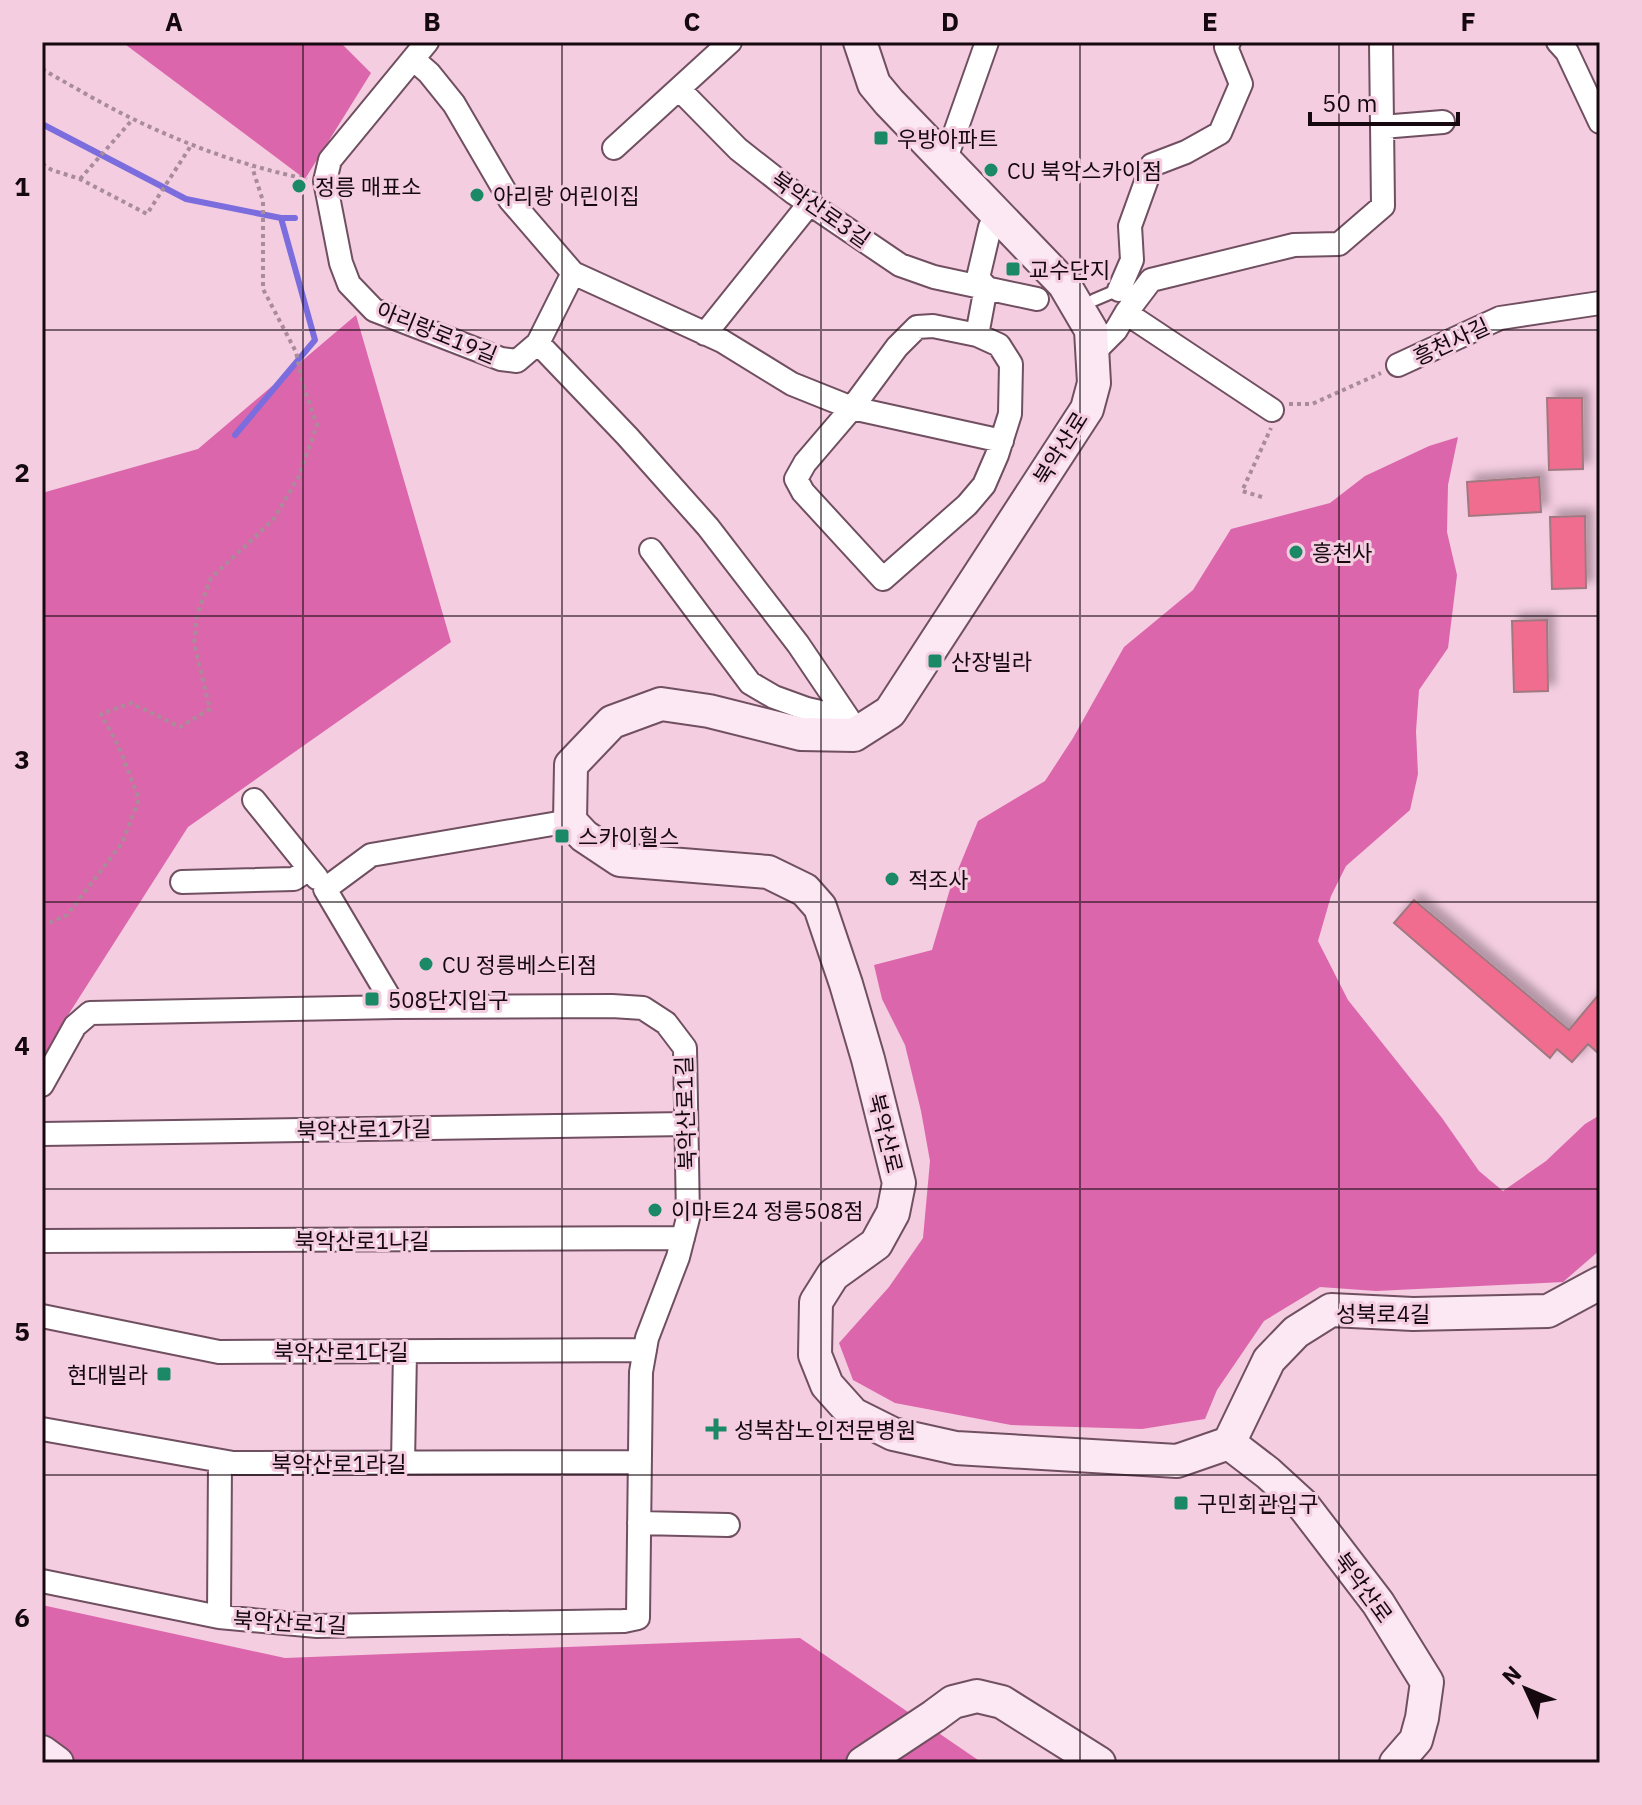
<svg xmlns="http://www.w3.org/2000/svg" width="1642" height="1805" font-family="'IBM Plex Sans','Noto Sans KR',sans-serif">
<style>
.forest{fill:#dc66ab}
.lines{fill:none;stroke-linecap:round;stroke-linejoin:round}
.stream{stroke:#7b6ddd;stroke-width:6}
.building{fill:#f16d8f;stroke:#a07880;stroke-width:2;filter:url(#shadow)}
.lane-casing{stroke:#704f60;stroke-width:15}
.street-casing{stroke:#704f60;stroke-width:26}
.secondary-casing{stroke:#704f60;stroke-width:36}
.path{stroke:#a98b9a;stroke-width:4;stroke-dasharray:4 4;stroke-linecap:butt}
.lane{stroke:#fff;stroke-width:11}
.street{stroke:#fff;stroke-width:22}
.secondary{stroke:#fbe8f2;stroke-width:32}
.grid{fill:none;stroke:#15090f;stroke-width:2;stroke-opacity:0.55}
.poi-dot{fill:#1b8866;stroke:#f4cde1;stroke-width:3}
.labels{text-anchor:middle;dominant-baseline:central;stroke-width:6;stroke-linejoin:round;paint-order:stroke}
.poi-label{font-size:22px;fill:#15090f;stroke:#f4cde1;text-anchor:start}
.street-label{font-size:22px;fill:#15090f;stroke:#f4cde1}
.neatline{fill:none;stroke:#15090f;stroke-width:3}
.grid-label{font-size:26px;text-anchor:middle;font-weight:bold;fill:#15090f}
</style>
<defs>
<filter id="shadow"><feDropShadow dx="7" dy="-7" stdDeviation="4" flood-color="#0004"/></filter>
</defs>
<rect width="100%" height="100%" fill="#f4cde1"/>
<path class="forest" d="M 122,42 L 340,42 L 371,73 L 305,179 Z
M 356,315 L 451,642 L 188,827 L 70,1012 L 42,1060 L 42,493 L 198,449 Z
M 1458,437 L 1448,485 L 1447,532 L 1457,575 L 1448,648 L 1419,690 L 1416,731 L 1418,774 L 1410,810 L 1346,866 L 1331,896 L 1318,941 L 1348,1000 L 1442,1118 L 1479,1171 L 1503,1191 L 1546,1161 L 1585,1124 L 1600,1115 L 1600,1250 L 1563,1282 L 1376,1291 L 1320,1287 L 1264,1321 L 1217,1390 L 1205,1419 L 1142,1429 L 1011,1425 L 895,1403 L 853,1380 L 839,1343 L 889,1287 L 923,1238 L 930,1161 L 921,1111 L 905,1045 L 882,999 L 874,965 L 932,950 L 950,889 L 978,821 L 1045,781 L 1073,738 L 1124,647 L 1193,590 L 1231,529 L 1330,503 L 1365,476 L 1429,446 Z
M 42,1605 L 285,1658 L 800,1638 L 978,1760 L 977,1763 L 42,1763 Z"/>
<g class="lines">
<path class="stream" d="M 42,124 L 186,199 L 281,218 L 295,218
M 235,435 L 315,340 L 281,218"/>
</g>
<path class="building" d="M 1547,398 L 1582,398 L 1583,469 L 1549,470 Z
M 1539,477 L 1541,512 L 1469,516 L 1467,482 Z
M 1585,516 L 1586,588 L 1552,589 L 1550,517 Z
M 1547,620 L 1548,691 L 1514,692 L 1512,621 Z
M 1414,900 L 1569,1030 L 1600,993 L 1600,1055 L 1588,1044 L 1572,1062 L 1557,1049 L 1550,1058 L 1394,923 Z"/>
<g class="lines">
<defs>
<path id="lane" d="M 1094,300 L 1120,289"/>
<path id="street" d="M 427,42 L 330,160 L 325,181 L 341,263 L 349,284 L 374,310 L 501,359 L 517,361 L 538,343 L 573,273
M 1558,42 L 1567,52 L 1600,122
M 413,59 L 429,73 L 454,104 L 510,200 L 573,273 L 722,341 L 792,384 L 852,408 L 1002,441
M 679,89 L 738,149 L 794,193 L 900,265 L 934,277 L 1037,299
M 1382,127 L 1443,122
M 614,148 L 730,42
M 945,161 L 987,42
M 1119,290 L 1132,260 L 1130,226 L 1152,165 L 1186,152 L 1220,133 L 1241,84 L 1226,47 L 1229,42
M 1126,313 L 1272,410
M 933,326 L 977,335 L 999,345 L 1011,364 L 1010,414 L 997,455 L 984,485 L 967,505 L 883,579 L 803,492 L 796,479 L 805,463 L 852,408 L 897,347 L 917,327 Z
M 705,334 L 810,203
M 977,335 L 986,287 L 978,278 L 990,227 L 999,217
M 538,343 L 627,436 L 708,527 L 798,644 L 848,718 L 854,735
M 1092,354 L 1116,330 L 1126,313 L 1151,280 L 1294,245 L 1339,244 L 1383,206 L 1381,42
M 1398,365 L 1500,318 L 1600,303
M 651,550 L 750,683 L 774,697 L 807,709 L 829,714 L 843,711
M 254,800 L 317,878
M 182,882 L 294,879 L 309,869
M 42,1085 L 75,1026 L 90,1013 L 395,1007 L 325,889 L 371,855 L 570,821
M 42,1134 L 686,1124
M 42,1241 L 683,1238
M 42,1316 L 219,1352 L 645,1350
M 42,1429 L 233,1463 L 640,1462
M 403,1463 L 405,1351
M 639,1523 L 728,1525
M 42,1581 L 219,1617 L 317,1626 L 624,1621 L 638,1618 L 641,1372 L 647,1338 L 678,1257 L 688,1218 L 685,1048 L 666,1023 L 643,1008 L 612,1006 L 395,1007
M 219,1617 L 220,1461"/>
<path id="secondary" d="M 860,42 L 874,84 L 889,102 L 1064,284 L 1091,330 L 1094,383 L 1087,409 L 890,712 L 854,735 L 801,734 L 709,711 L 661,704 L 612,722 L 571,765 L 570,821 L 584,836 L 620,860 L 768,872 L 805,890 L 820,907 L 846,984 L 868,1059 L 899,1183 L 893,1213 L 876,1244 L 833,1275 L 816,1302 L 815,1355 L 827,1385 L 853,1414 L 893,1434 L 956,1448 L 1177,1461 L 1229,1443 L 1268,1473 L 1303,1505 L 1378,1603 L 1427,1682 L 1422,1718 L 1416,1740 L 1396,1763
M 1229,1443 L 1269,1360 L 1296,1332 L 1331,1310 L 1413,1314 L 1548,1311 L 1600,1283
M 42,1752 L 57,1763
M 863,1763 L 934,1716 L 953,1702 L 977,1696 L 1002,1702 L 1099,1763"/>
</defs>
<use href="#lane" class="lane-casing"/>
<use href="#street" class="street-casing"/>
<use href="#secondary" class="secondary-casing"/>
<path class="path" d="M 42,69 C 72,86 102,104 133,119 C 189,146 247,167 307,179
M 42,164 L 52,170 L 80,179 L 147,214 L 192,144
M 80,179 L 133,119
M 1289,404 L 1312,404 L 1381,373
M 1262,497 L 1242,491 L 1271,428
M 42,926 L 67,915 L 122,843 L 139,799 L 119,747 L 101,714 L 131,703 L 180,727 L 210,709 L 194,644 L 197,614 L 211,578 L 273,520 L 298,478 L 317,425 L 303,385 L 296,352 L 263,289 L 263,201 L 252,167"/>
<use href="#lane" class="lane"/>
<use href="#street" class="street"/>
<use href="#secondary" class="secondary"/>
</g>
<path class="grid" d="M 303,42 L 303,1763M 562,42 L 562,1763M 821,42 L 821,1763M 1080,42 L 1080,1763M 1339,42 L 1339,1763M 42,330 L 1600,330M 42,616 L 1600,616M 42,902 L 1600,902M 42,1189 L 1600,1189M 42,1475 L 1600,1475"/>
<g class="poi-dot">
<rect x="873" y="130" width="16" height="16" rx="4"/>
<circle cx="991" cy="170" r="8"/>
<circle cx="299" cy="186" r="8"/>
<circle cx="477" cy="195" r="8"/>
<rect x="1005" y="261" width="16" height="16" rx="4"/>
<circle cx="1296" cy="552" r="8"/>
<rect x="927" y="653" width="16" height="16" rx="4"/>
<rect x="554" y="828" width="16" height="16" rx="4"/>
<circle cx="892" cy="879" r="8"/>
<circle cx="426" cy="964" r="8"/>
<rect x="364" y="991" width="16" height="16" rx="4"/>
<circle cx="655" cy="1210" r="8"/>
<rect x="156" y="1366" width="16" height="16" rx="4"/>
<path d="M712 1417h8v8h8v8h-8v8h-8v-8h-8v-8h8z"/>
<rect x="1173" y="1495" width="16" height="16" rx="4"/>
</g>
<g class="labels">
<g class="poi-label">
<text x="897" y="138">우방아파트</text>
<text x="1007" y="170">CU 북악스카이점</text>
<text x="315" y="186">정릉 매표소</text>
<text x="493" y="195">아리랑 어린이집</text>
<text x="1029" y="269">교수단지</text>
<text x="1312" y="552">흥천사</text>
<text x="951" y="661">산장빌라</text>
<text x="578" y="836">스카이힐스</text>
<text x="908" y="879">적조사</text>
<text x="442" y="964">CU 정릉베스티점</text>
<text x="388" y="999">508단지입구</text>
<text x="671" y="1210">이마트24 정릉508점</text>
<text x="148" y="1374" text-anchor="end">현대빌라</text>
<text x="734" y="1429">성북참노인전문병원</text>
<text x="1197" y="1503">구민회관입구</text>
</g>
<g class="street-label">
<text transform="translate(821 209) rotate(35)">북악산로3길</text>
<text transform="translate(437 332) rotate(22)">아리랑로19길</text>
<text transform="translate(1451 341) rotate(-25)">흥천사길</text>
<text transform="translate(1060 448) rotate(-58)">북악산로</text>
<text transform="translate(685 1113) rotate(-92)">북악산로1길</text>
<text transform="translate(364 1129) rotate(-1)">북악산로1가길</text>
<text transform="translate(886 1133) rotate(76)">북악산로</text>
<text x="362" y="1240">북악산로1나길</text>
<text x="1383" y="1313">성북로4길</text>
<text x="341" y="1351">북악산로1다길</text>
<text x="339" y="1463">북악산로1라길</text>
<text transform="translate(1364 1587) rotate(54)">북악산로</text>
<text transform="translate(290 1622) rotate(3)">북악산로1길</text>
</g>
</g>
<rect width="1642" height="1805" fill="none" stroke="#f4cde1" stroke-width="88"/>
<g transform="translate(1526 1689) rotate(314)" stroke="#f4cde1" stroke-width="6" paint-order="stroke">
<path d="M0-6L14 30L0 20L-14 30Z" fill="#15090f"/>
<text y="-12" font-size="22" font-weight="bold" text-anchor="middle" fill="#15090f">N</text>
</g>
<path d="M1310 112v12h148v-12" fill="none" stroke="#15090f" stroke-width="4"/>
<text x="1322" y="112" font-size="24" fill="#15090f" stroke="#f4cde1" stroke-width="6" paint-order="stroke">50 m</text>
<rect x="44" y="44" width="1554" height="1717" class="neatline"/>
<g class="grid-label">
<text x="174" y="31">A</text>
<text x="432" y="31">B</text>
<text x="692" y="31">C</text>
<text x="950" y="31">D</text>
<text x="1210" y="31">E</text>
<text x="1468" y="31">F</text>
<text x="22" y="196">1</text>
<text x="22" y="482">2</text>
<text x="22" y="769">3</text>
<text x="22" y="1055">4</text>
<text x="22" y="1341">5</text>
<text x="22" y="1627">6</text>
</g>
</svg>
